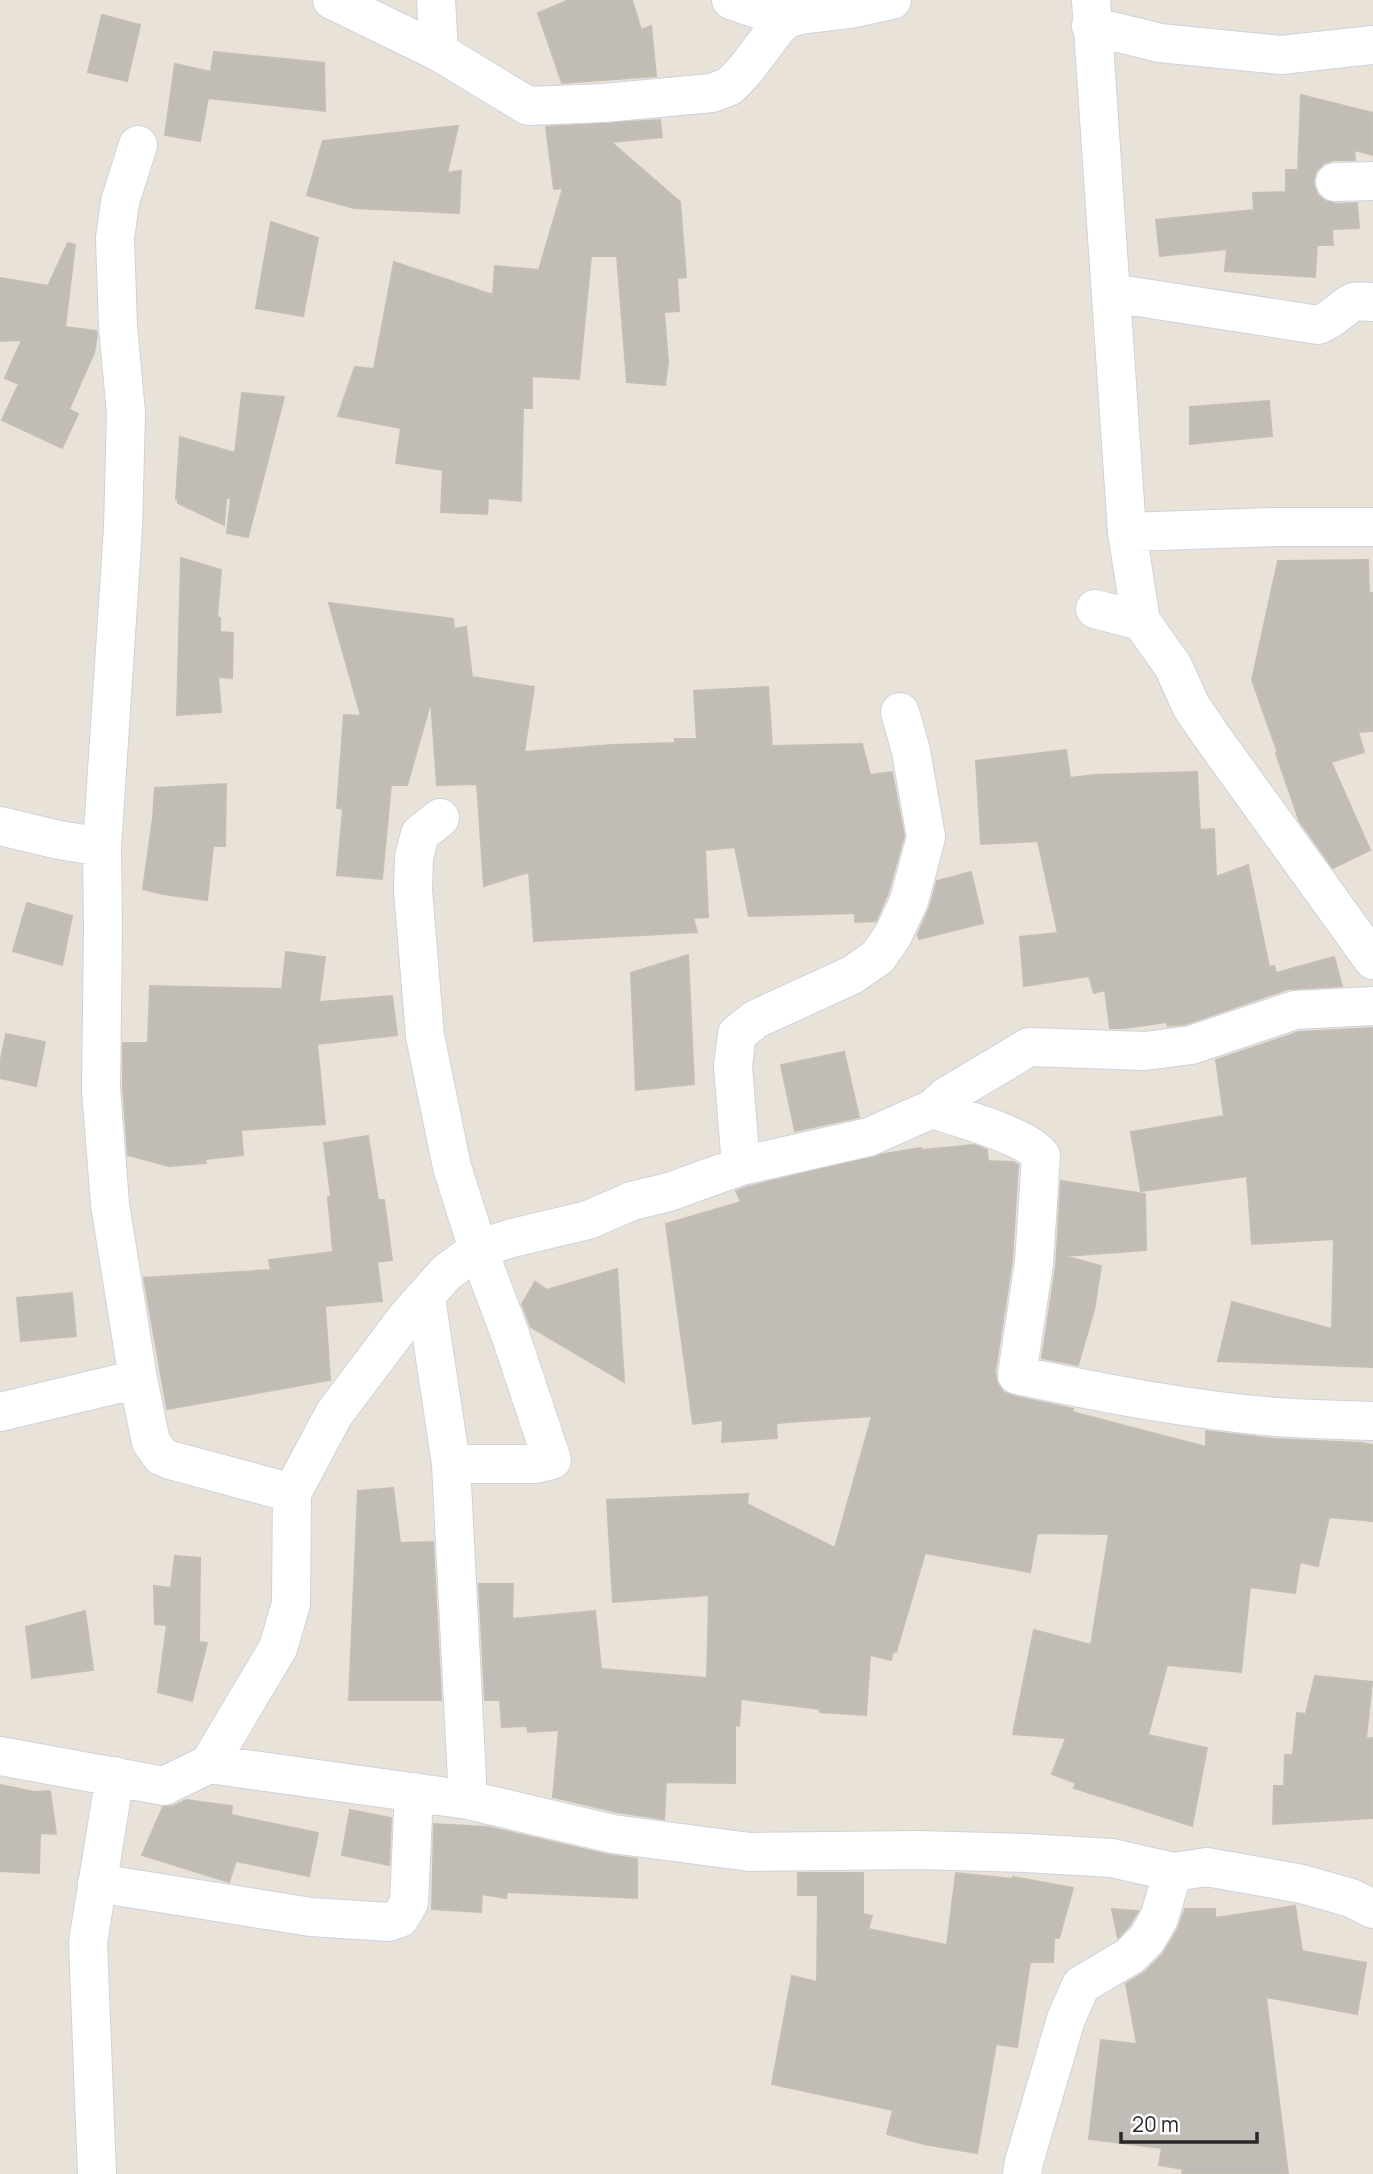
<svg xmlns="http://www.w3.org/2000/svg" width="1373" height="2174" font-family="Manrope,sans-serif">
<style>
.building{fill:#c1bcb6;stroke:#c4beb3;stroke-width:2}
.lines{fill:none;stroke-linecap:round;stroke-linejoin:round}
.minor-casing{stroke:#ced2df;stroke-width:40}
.minor{stroke:#fff;stroke-width:38}
</style>
<rect width="100%" height="100%" fill="#e9e2d9"/>
<path class="building" d="M 569,0 L 632,0 L 641,30 L 651,26 L 656,76 L 562,83 L 538,13 Z
M 102,15 L 140,25 L 127,81 L 88,72 Z
M 214,52 L 324,63 L 325,111 L 208,98 L 200,141 L 165,135 L 175,64 L 211,72 Z
M 1301,95 L 1373,113 L 1373,155 L 1354,150 L 1355,160 L 1334,160 L 1324,163 L 1316,171 L 1313,182 L 1317,194 L 1325,201 L 1336,204 L 1357,203 L 1359,228 L 1332,229 L 1333,245 L 1317,245 L 1315,277 L 1225,271 L 1227,249 L 1160,256 L 1156,220 L 1254,210 L 1253,193 L 1286,192 L 1286,170 L 1298,170 Z
M 660,120 L 662,137 L 611,142 L 680,202 L 686,277 L 677,278 L 679,311 L 664,312 L 668,362 L 665,385 L 627,382 L 617,256 L 591,256 L 579,379 L 532,376 L 532,408 L 523,408 L 521,501 L 488,498 L 487,514 L 441,512 L 443,470 L 396,463 L 401,428 L 338,416 L 355,367 L 374,369 L 394,262 L 493,295 L 495,266 L 539,270 L 563,188 L 554,189 L 546,127 Z
M 458,126 L 447,173 L 461,171 L 459,213 L 354,208 L 307,195 L 323,141 Z
M 271,222 L 318,238 L 303,316 L 256,308 Z
M 68,243 L 75,245 L 65,327 L 96,331 L 97,335 L 94,353 L 69,409 L 78,414 L 62,448 L 2,420 L 19,384 L 5,378 L 22,340 L 0,341 L 0,278 L 48,286 Z
M 242,393 L 284,397 L 248,537 L 227,533 L 231,498 L 226,498 L 224,525 L 178,503 L 178,499 L 176,499 L 180,437 L 235,453 Z
M 1269,401 L 1272,436 L 1190,444 L 1190,407 Z
M 181,558 L 221,570 L 217,617 L 220,618 L 220,632 L 233,633 L 232,678 L 218,677 L 221,712 L 177,715 Z
M 1368,560 L 1369,593 L 1373,593 L 1373,731 L 1358,732 L 1364,752 L 1331,762 L 1370,850 L 1333,868 L 1299,820 L 1276,753 L 1278,753 L 1252,680 L 1278,561 Z
M 329,603 L 453,619 L 454,629 L 466,627 L 472,677 L 534,687 L 524,752 L 612,745 L 675,743 L 675,739 L 697,739 L 694,691 L 768,687 L 772,746 L 862,744 L 870,775 L 892,772 L 904,836 L 888,893 L 876,921 L 855,922 L 855,913 L 749,916 L 735,847 L 705,850 L 708,917 L 693,918 L 697,932 L 534,941 L 529,872 L 484,886 L 477,784 L 437,785 L 431,701 L 407,785 L 391,785 L 382,879 L 337,875 L 343,809 L 337,808 L 344,715 L 361,716 Z
M 1066,750 L 1070,778 L 1094,775 L 1197,772 L 1200,830 L 1214,829 L 1216,877 L 1248,865 L 1269,967 L 1274,966 L 1276,973 L 1334,957 L 1342,986 L 1288,989 L 1186,1024 L 1168,1026 L 1167,1022 L 1125,1028 L 1110,1028 L 1105,990 L 1094,993 L 1089,976 L 1024,986 L 1020,937 L 1058,933 L 1038,841 L 981,844 L 976,761 Z
M 226,784 L 225,846 L 213,846 L 207,900 L 163,894 L 143,889 L 153,818 L 155,788 Z
M 971,872 L 983,923 L 919,939 L 918,934 L 930,907 L 937,881 Z
M 27,903 L 72,916 L 62,965 L 13,951 Z
M 286,952 L 325,957 L 319,1002 L 392,996 L 397,1035 L 317,1044 L 325,1124 L 241,1130 L 243,1155 L 205,1159 L 206,1163 L 169,1166 L 128,1155 L 123,1088 L 123,1043 L 148,1043 L 150,986 L 282,989 Z
M 688,955 L 694,1084 L 636,1090 L 631,973 Z
M 1373,1028 L 1373,1367 L 1218,1361 L 1232,1302 L 1332,1329 L 1334,1239 L 1252,1244 L 1247,1176 L 1141,1191 L 1131,1132 L 1224,1116 L 1216,1060 L 1299,1032 Z
M 6,1034 L 45,1042 L 36,1086 L 0,1078 L 0,1064 Z
M 844,1052 L 859,1117 L 795,1131 L 781,1065 Z
M 368,1136 L 378,1200 L 384,1200 L 392,1260 L 377,1262 L 382,1301 L 325,1306 L 330,1380 L 167,1409 L 144,1278 L 271,1270 L 269,1260 L 333,1252 L 328,1197 L 331,1197 L 324,1143 Z
M 974,1145 L 987,1150 L 988,1161 L 1013,1162 L 1018,1165 L 1012,1261 L 995,1372 L 997,1383 L 1003,1392 L 1013,1396 L 1073,1409 L 1072,1412 L 1206,1447 L 1206,1431 L 1274,1439 L 1362,1443 L 1373,1445 L 1373,1521 L 1329,1517 L 1318,1566 L 1300,1562 L 1295,1593 L 1250,1587 L 1241,1672 L 1167,1665 L 1148,1735 L 1207,1748 L 1192,1826 L 1074,1788 L 1076,1783 L 1052,1774 L 1066,1738 L 1013,1734 L 1034,1630 L 1091,1645 L 1109,1534 L 1037,1533 L 1030,1572 L 925,1553 L 896,1652 L 893,1651 L 891,1660 L 870,1655 L 866,1715 L 820,1712 L 820,1709 L 741,1699 L 739,1726 L 735,1725 L 735,1783 L 666,1782 L 664,1819 L 617,1812 L 553,1797 L 559,1730 L 528,1732 L 527,1726 L 502,1727 L 500,1700 L 485,1700 L 479,1584 L 513,1584 L 512,1619 L 595,1611 L 601,1669 L 707,1678 L 709,1595 L 613,1602 L 607,1500 L 748,1494 L 747,1504 L 835,1548 L 872,1416 L 776,1423 L 777,1438 L 722,1442 L 723,1420 L 693,1424 L 666,1224 L 741,1202 L 736,1191 L 747,1187 L 884,1154 L 921,1148 L 921,1150 Z
M 1061,1181 L 1145,1194 L 1146,1250 L 1064,1256 L 1101,1266 L 1094,1310 L 1078,1365 L 1042,1358 L 1056,1266 Z
M 617,1269 L 624,1382 L 531,1327 L 522,1304 L 535,1282 L 547,1290 Z
M 72,1293 L 76,1336 L 21,1341 L 17,1298 Z
M 393,1488 L 400,1543 L 433,1542 L 441,1700 L 349,1700 L 358,1491 Z
M 175,1556 L 200,1558 L 199,1642 L 207,1643 L 192,1701 L 158,1692 L 167,1625 L 155,1624 L 154,1586 L 171,1588 Z
M 85,1611 L 93,1670 L 32,1678 L 26,1627 Z
M 1315,1676 L 1372,1682 L 1366,1739 L 1373,1738 L 1373,1818 L 1273,1824 L 1274,1786 L 1284,1786 L 1285,1755 L 1293,1755 L 1297,1713 L 1306,1714 Z
M 0,1785 L 34,1792 L 50,1791 L 56,1834 L 40,1833 L 39,1873 L 0,1871 Z
M 186,1800 L 232,1806 L 231,1815 L 318,1833 L 309,1876 L 236,1861 L 229,1882 L 142,1855 L 163,1807 L 174,1806 Z
M 350,1810 L 391,1818 L 389,1865 L 342,1855 Z
M 434,1824 L 487,1827 L 608,1855 L 637,1859 L 637,1898 L 507,1892 L 506,1898 L 482,1894 L 481,1912 L 432,1909 Z
M 798,1873 L 863,1873 L 863,1914 L 872,1916 L 868,1929 L 947,1945 L 956,1873 L 1013,1879 L 1013,1877 L 1073,1888 L 1059,1938 L 1054,1938 L 1053,1962 L 1030,1962 L 1017,2047 L 996,2044 L 977,2153 L 924,2144 L 887,2134 L 893,2110 L 772,2084 L 792,1976 L 817,1982 L 818,1895 L 798,1895 Z
M 1295,1906 L 1302,1951 L 1366,1963 L 1357,2014 L 1266,1997 L 1288,2174 L 1182,2174 L 1183,2169 L 1159,2165 L 1162,2148 L 1089,2139 L 1101,2040 L 1137,2044 L 1126,1984 L 1145,1972 L 1163,1954 L 1178,1929 L 1185,1909 L 1215,1909 L 1215,1918 Z
M 1112,1909 L 1138,1911 L 1129,1926 L 1118,1938 Z"/>
<g class="lines">
<defs>
<path id="minor" d="M 332,0 L 439,52 L 528,106 L 604,103 L 712,93 L 730,86 L 746,69 L 777,28 L 786,19 L 800,15 L 850,9 L 892,0
M 436,0 L 439,52
M 731,0 L 786,19
M 1091,0 L 1127,532 L 1141,621
M 1091,26 L 1160,43 L 1281,55 L 1373,45
M 138,145 L 120,202 L 115,238 L 118,327 L 126,413 L 123,528 L 102,847 L 103,928 L 101,1089 L 110,1204 L 138,1379 L 151,1442 L 161,1456 L 170,1460 L 292,1493
M 1335,182 L 1373,181
M 1112,293 L 1318,325 C 1336,319 1341,307 1354,302 C 1359,301 1368,302 1373,302
M 1127,532 L 1276,527 L 1373,527
M 1095,609 L 1141,621 L 1173,666 L 1191,706 L 1210,734 L 1373,960
M 440,818 L 420,834 L 414,857 L 413,890 L 425,1036 L 452,1167 L 478,1249 L 510,1334 L 552,1460 L 535,1464 L 451,1464
M 0,826 L 59,840 L 102,847
M 932,1109 C 957,1117 1027,1136 1041,1156 L 1034,1263 L 1017,1375 C 1103,1393 1189,1410 1276,1417 C 1308,1419 1341,1420 1373,1421
M 741,1166 L 869,1137 L 932,1109 L 947,1096 L 1029,1047 L 1145,1051 L 1191,1045 L 1295,1010 L 1373,1006
M 426,1298 L 451,1464 L 468,1800
M 0,1412 L 138,1379
M 0,1756 L 164,1786 L 209,1764 L 468,1800 L 613,1834 L 750,1852 L 918,1850 L 1026,1853 L 1112,1858 L 1173,1872 L 1207,1867 L 1302,1884 L 1351,1898 L 1373,1909
M 209,1764 L 278,1648 L 291,1604 L 292,1493 L 334,1414 L 407,1317 L 446,1273 L 478,1249 L 512,1238 L 588,1220 L 632,1201 L 669,1192 L 741,1166 L 733,1066 L 737,1034 L 756,1019 L 852,975 L 878,957 L 893,935 L 909,901 L 926,837 L 911,751 L 900,712
M 97,1883 L 311,1917 L 389,1922 L 400,1918 L 409,1903 L 414,1792
M 97,2174 L 88,1942 L 115,1776
M 1022,2174 L 1024,2162 L 1066,2019 L 1081,1985 L 1130,1956 L 1147,1939 L 1159,1918 L 1173,1872"/>
</defs>
<use href="#minor" class="minor-casing"/>
<use href="#minor" class="minor"/>
</g>
<path d="M1121 2132v10h136v-10" fill="none" stroke="#272727" stroke-width="3.5"/>
<text x="1132" y="2132" font-size="21" fill="#272727" stroke="#ffffff" stroke-width="5" paint-order="stroke">20 m</text>
</svg>
